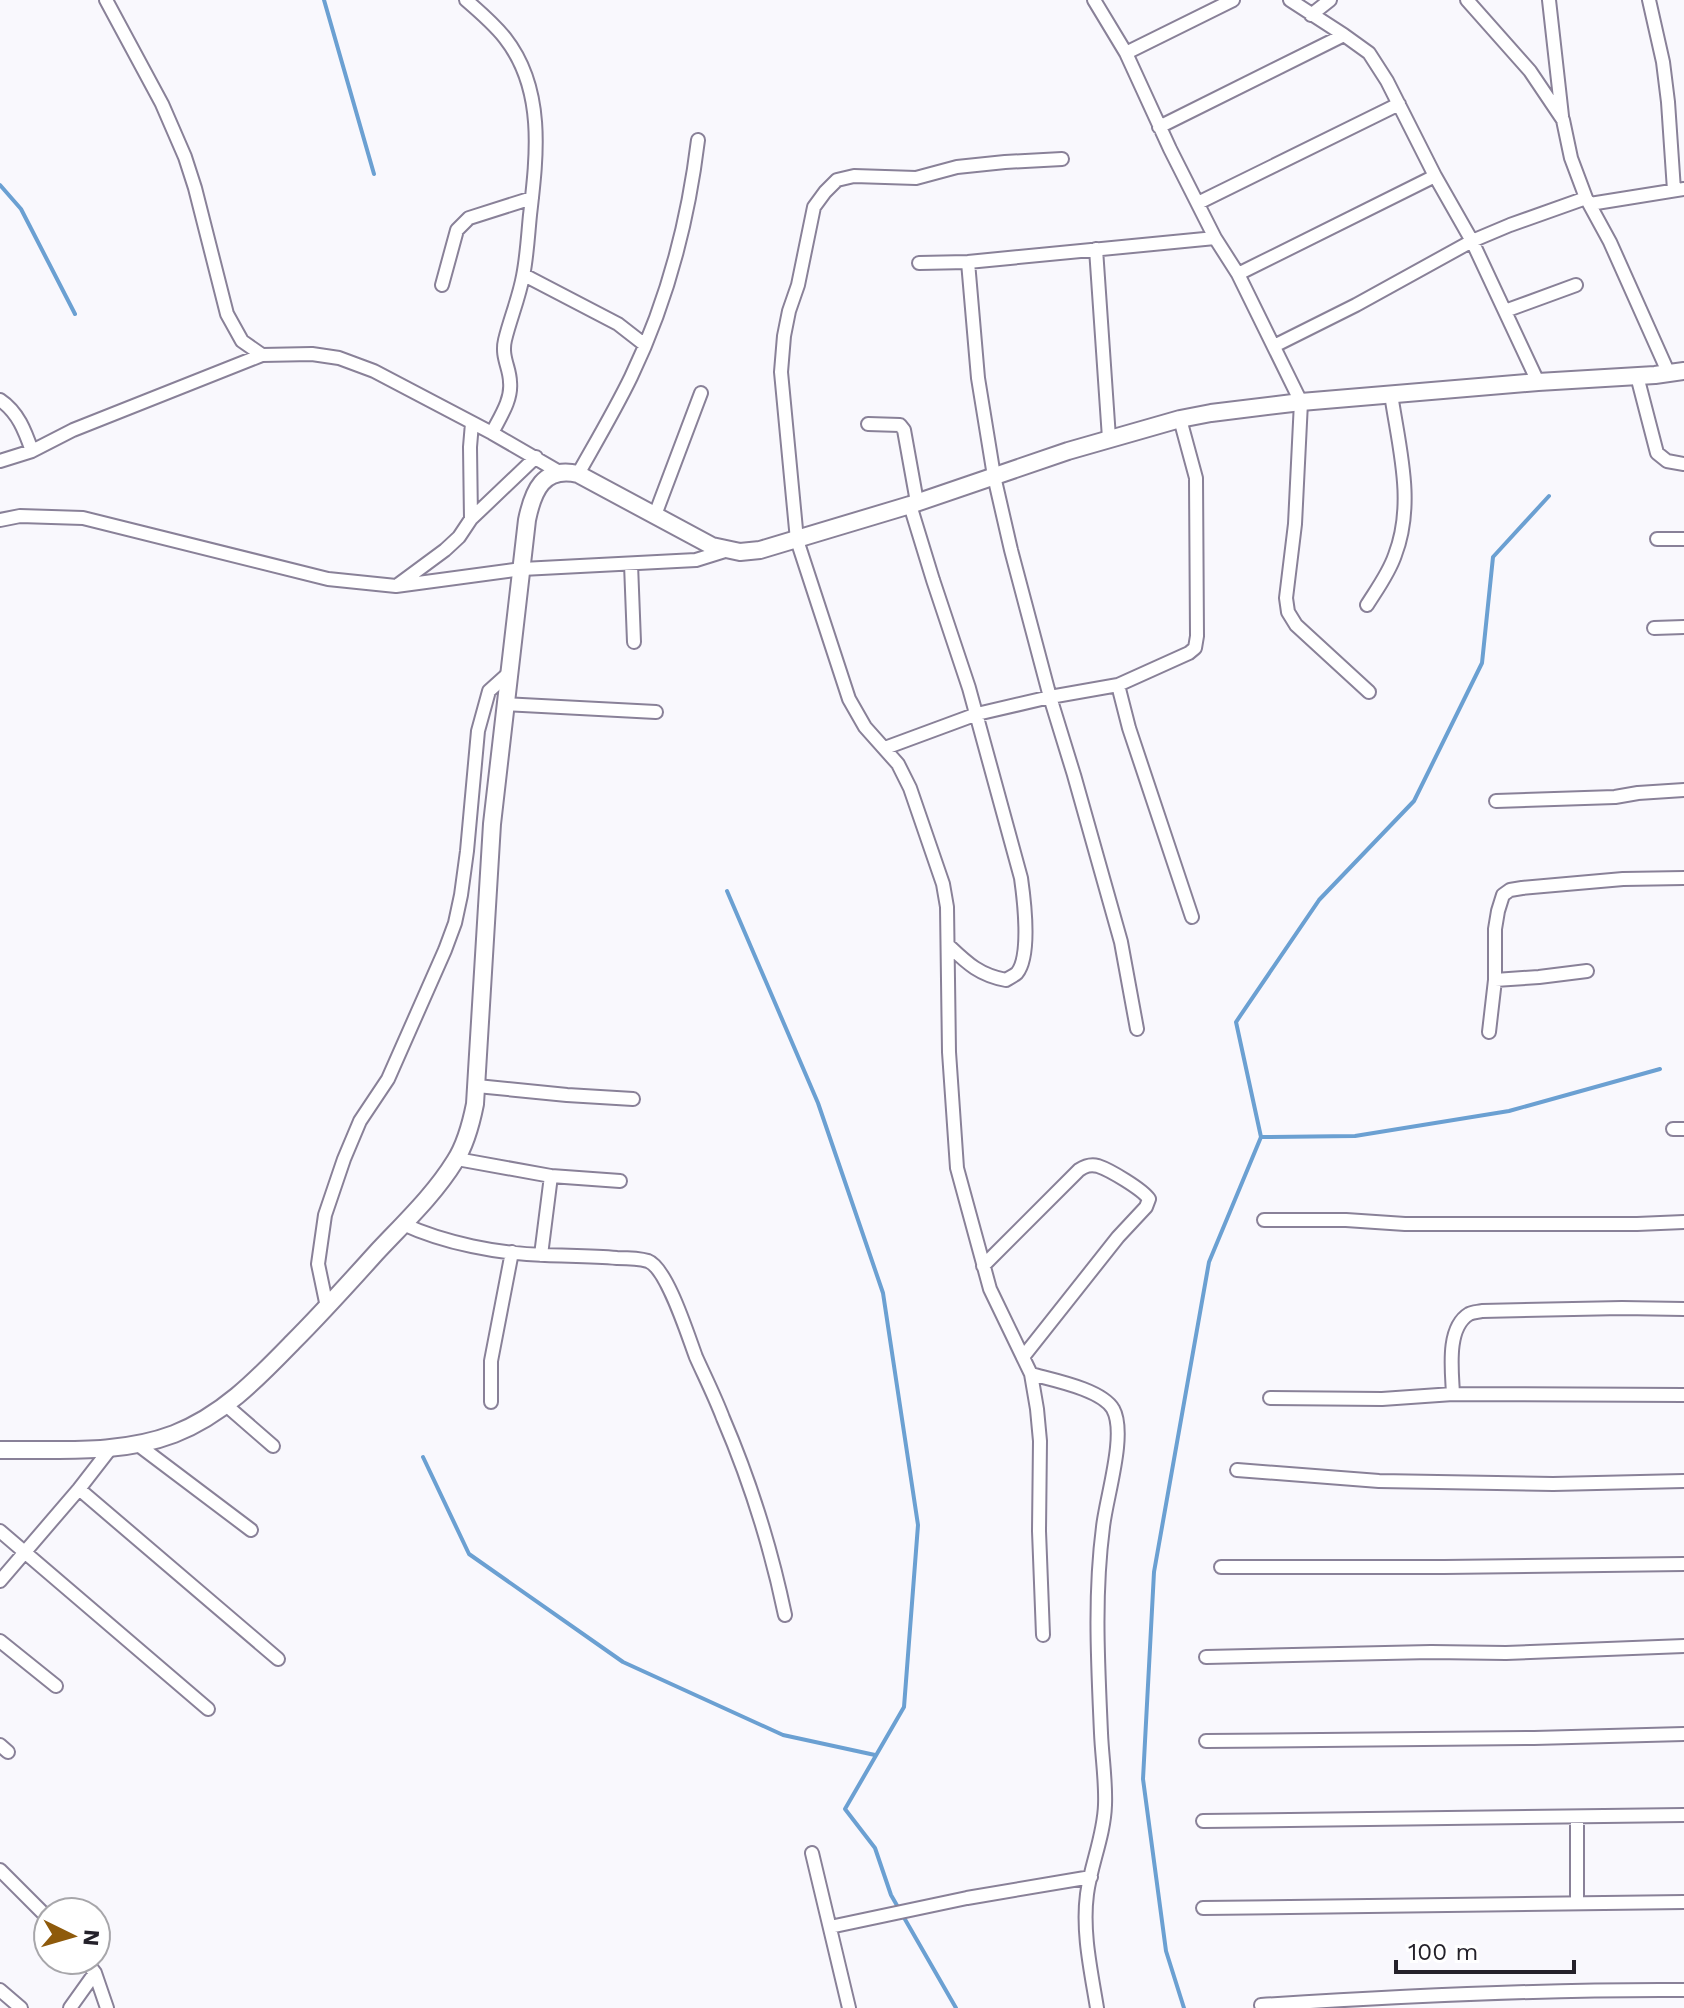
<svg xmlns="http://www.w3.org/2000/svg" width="1684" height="2008" font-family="'Work Sans',sans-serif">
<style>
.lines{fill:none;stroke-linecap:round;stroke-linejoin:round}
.stream{stroke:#6ba0d2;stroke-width:4}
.street-casing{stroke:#898198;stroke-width:16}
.secondary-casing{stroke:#898198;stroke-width:20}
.street{stroke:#fff;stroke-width:12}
.secondary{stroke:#fff;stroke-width:16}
</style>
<rect width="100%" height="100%" fill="#f9f8fd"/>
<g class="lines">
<path class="stream" d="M 324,0 L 374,174
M 0,185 L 21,209 L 75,314
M 727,891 L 818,1103 L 883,1293 L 918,1525 L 904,1707 L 845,1809 L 875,1848 L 891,1895 L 956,2008
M 1262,1137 L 1355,1136 L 1509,1111 L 1660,1069
M 423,1457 L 469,1554 L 623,1662 L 783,1735 L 875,1755
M 1184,2008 L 1166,1951 L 1143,1779 L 1154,1572 L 1209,1262 L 1261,1137 L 1236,1022 L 1319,900 L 1414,801 L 1482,663 L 1493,557 L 1549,496"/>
<defs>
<path id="street" d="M 106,0 L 162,104 L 185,157 L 195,188 L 227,314 L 242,341 L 262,355 L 312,354 L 339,358 L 374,371 L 492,433 L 561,473
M 466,0 C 480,12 494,24 505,38 C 545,89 537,155 530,215 C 528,235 527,256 523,276 C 519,298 510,319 505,340 C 501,357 510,368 510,382 C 512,400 500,417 492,433
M 1094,0 L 1126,53 L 1170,149 L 1215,238 L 1238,274 L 1301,402 L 1295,524 L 1286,598 L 1288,612 L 1296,625 L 1369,692
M 1290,0 L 1344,35 L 1369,53 L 1387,81 L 1435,176 L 1472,241 L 1538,382
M 1467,0 L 1530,71 L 1563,120 L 1571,158 L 1586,198 L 1610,242 L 1669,374
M 1549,0 L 1562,116
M 1649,0 L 1663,62 L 1668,102 L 1674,190
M 1311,15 L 1330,0
M 1126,53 L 1233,0
M 1159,127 L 1344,35
M 1198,203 L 1399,104
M 1590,204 L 1684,189
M 1096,249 L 1109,438
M 968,262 L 978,378 L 994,476 L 1011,550 L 1050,697 L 1074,775 L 1121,942 L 1137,1029
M 919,263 L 968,262 L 1215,238
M 1238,274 L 1435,176
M 524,275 L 618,324 L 645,345
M 442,285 L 457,230 L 469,218 L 532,198
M 1505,311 L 1576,285
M 1274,346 L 1356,305 L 1472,241 L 1510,225 L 1586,198
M 1637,376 L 1657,453 L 1667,461 L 1684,464
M 0,400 C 18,412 25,431 32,451
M 868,424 L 900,425 L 904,430 L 917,502
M 0,461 L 32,451 L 73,430 L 262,355
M 578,474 C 596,442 615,410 631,377 C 667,302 688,222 698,140
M 910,505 L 933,580 L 969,688 L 1021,878 C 1024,899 1031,956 1017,973 C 1014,976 1010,977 1006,980 C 979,975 967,963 948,945
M 655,515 L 701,393
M 471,519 L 470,447 L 472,423
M 0,520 L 20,516 L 83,518 L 328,579 L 396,586 L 522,569 L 696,560 L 728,550
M 1657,539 L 1684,539
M 631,564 L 634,642
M 399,584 L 445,550 L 459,537 L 471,519 L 536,457
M 1367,605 C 1377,589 1389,573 1395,555 C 1415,503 1399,448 1391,394
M 1654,628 L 1684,627
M 1118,685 L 1129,728 L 1192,917
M 505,704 L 656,712
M 885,748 L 977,714 L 1050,697 L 1118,685 L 1189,653 L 1195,648 L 1197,636 L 1196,478 L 1180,419
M 1496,801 L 1615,797 L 1638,793 L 1684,790
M 1495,980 L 1539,977 L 1587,971
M 1489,1032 L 1495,980 L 1495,929 L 1498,911 L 1503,895 L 1510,890 L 1522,888 L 1623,879 L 1684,878
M 477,1086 L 567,1095 L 633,1099
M 1673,1129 L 1684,1129
M 457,1159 L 551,1176 L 620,1181
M 1264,1220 L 1346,1220 L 1405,1224 L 1637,1224 L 1684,1222
M 403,1224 C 444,1243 499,1254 545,1255 C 569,1256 593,1256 617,1258 C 627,1258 638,1258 648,1261 C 667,1268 688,1336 696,1357 C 705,1377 715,1397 723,1418 C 750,1481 771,1548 785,1615
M 541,1255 L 551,1176
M 983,1266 L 1079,1170 C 1085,1166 1090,1164 1098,1166 C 1110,1170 1142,1189 1149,1199 L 1146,1207 L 1118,1237 L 1023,1357
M 327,1307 L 318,1264 L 325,1215 L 344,1159 L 360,1121 L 388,1079 L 445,950 L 455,923 L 461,895 L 467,851 L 478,731 L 489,691 L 509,673
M 1031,1374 C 1052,1380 1101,1389 1113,1409 C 1127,1434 1106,1498 1103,1527 C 1094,1596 1098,1664 1101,1733 C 1102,1757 1106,1781 1105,1805 C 1104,1836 1091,1864 1087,1894 C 1082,1932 1091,1971 1097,2008
M 1453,1394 C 1452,1371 1446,1328 1469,1314 C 1473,1312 1478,1312 1482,1311 L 1622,1308 L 1684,1309
M 1270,1398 L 1382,1399 L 1453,1394 L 1684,1395
M 491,1402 L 491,1361 L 512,1252
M 227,1406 L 273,1446
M 137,1444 L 251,1530
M 1237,1470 L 1379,1481 L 1553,1484 L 1684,1481
M 79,1489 L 278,1659
M 0,1531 L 208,1709
M 1221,1567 L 1444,1567 L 1684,1564
M 0,1581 L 79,1489 L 110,1449
M 1043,1635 L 1039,1531 L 1040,1441 L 1037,1409 L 1031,1374 L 990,1289 L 957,1168 L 949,1052 L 947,907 L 943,884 L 910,788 L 898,764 L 865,727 L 849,699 L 797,540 L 781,372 L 784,336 L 789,311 L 798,285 L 814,207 L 825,192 L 837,180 L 854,176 L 916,178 L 957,167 L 1005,162 L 1062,159
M 0,1641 L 56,1686
M 1206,1657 L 1431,1652 L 1506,1653 L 1684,1646
M 1206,1741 L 1534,1738 L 1684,1734
M 0,1745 L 8,1752
M 1577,1817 L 1577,1903
M 1203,1821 L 1684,1815
M 812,1853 L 849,2008
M 0,1870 L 48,1918
M 1203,1908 L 1684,1902
M 830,1927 L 967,1898 L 1091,1877
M 85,1960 L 95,1973 L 107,2008
M 0,1990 L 21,2008
M 1261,2005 C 1402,1996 1543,1989 1684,1990
M 70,2008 L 95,1973"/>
<path id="secondary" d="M 0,1450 C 58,1449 119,1455 174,1434 C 223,1415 258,1378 293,1342 C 322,1313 349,1283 376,1253 C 404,1223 434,1195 455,1161 C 466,1144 471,1124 475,1104 L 492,824 L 527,520 C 533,491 543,466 578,474 L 712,546 L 740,552 L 760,550 L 910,505 L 1068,451 L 1180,419 L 1211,413 L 1301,402 L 1538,382 L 1655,375 L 1684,371"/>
</defs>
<use href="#street" class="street-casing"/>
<use href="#secondary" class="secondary-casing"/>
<use href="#street" class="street"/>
<use href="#secondary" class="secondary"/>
</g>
<g transform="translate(72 1936) rotate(95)"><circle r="38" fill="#ffffff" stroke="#a7a6aa" stroke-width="2"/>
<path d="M0-6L14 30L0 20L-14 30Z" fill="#8e5a0b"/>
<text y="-12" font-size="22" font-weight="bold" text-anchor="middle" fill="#24212a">N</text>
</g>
<path d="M1396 1960v12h178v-12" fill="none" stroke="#24212a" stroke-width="4"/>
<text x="1408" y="1960" font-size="24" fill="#24212a" stroke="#ffffff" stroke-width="6" paint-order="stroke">100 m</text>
</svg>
